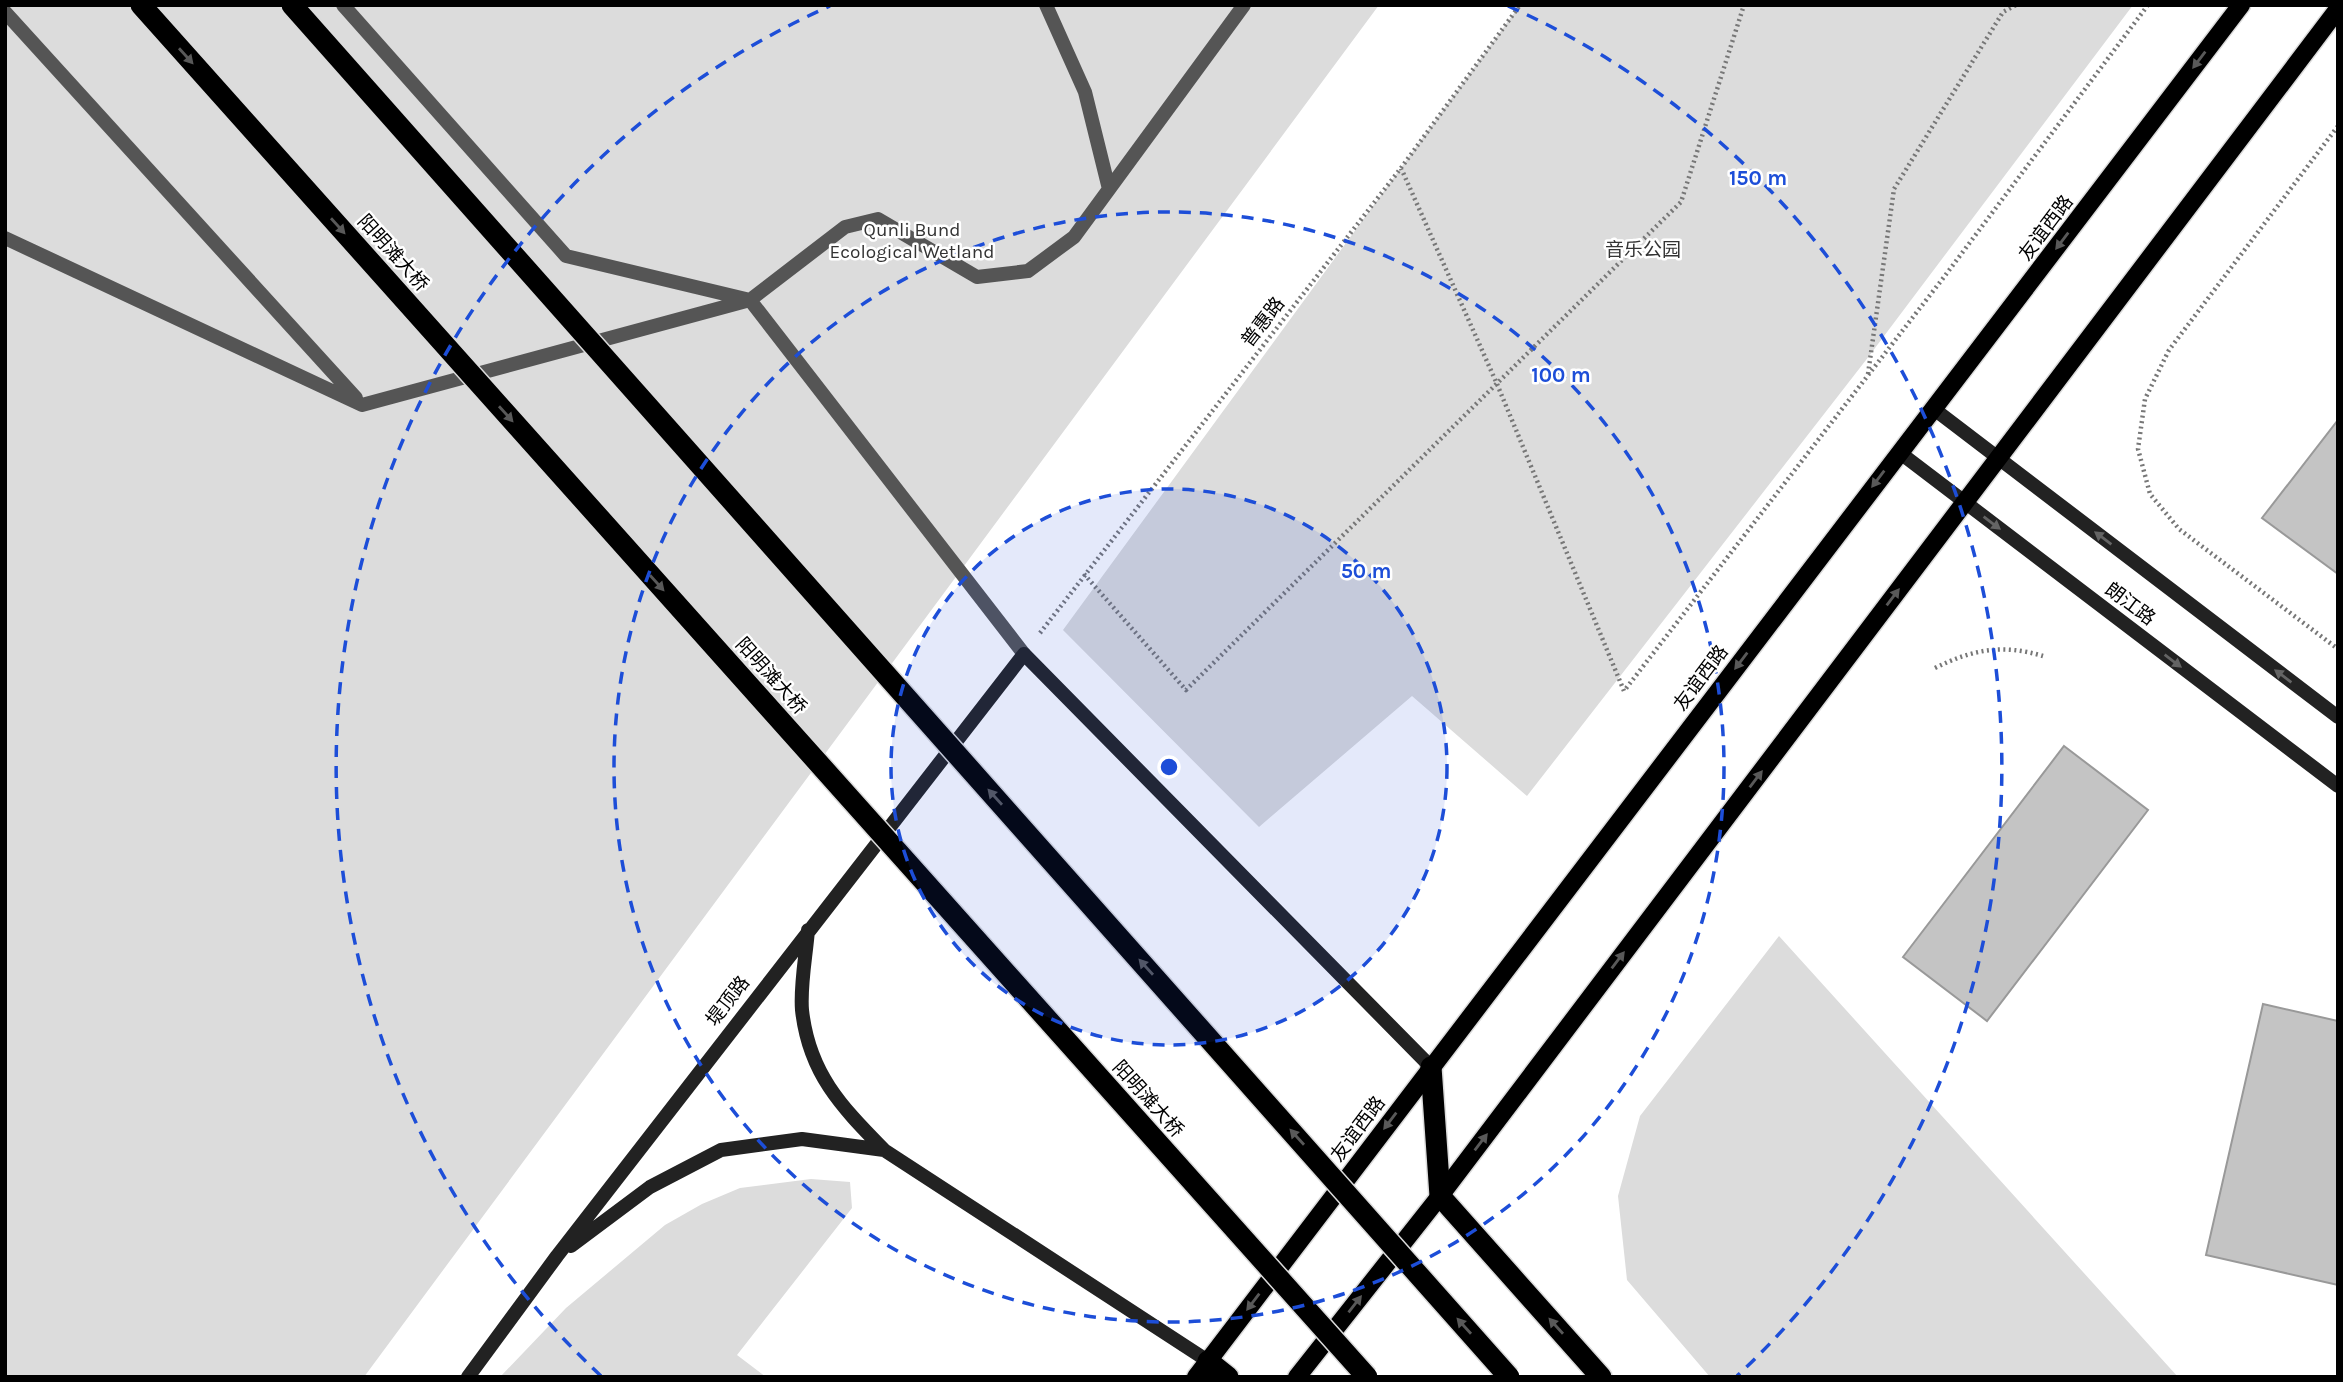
<svg xmlns="http://www.w3.org/2000/svg" width="2343" height="1382" font-family="Karla,'Noto Sans SC',sans-serif">
<style>
.green{fill:#dcdcdc}
.building{fill:#c4c4c4;stroke:#999;stroke-width:2}
.lines{fill:none;stroke-linecap:round;stroke-linejoin:round}
.primary-casing{stroke:#dbdbdb;stroke-width:21}
.highway-casing{stroke:#dbdbdb;stroke-width:24}
.path{stroke:#777;stroke-width:4.5;stroke-dasharray:2 3.5;stroke-linecap:butt}
.lane{stroke:#555;stroke-width:14}
.secondary{stroke:#222;stroke-width:14}
.primary{stroke:#000;stroke-width:18}
.highway{stroke:#000;stroke-width:21}
.highway-bridge-casing{stroke:#dbdbdb;stroke-width:24;stroke-linecap:butt}
.highway-bridge{stroke:#000;stroke-width:21}
.oneway{fill:#595959}
.oneway2{fill:#646464}
.ring{fill:none;stroke:#1d4ed8;stroke-width:3.5;stroke-dasharray:12 9}
.labels{text-anchor:middle;dominant-baseline:central;stroke-width:5;stroke-linejoin:round;paint-order:stroke}
.street-label{font-size:19px;fill:#000;stroke:#fff}
.park-label{font-size:19px;fill:#333;stroke:#fff}
.centre{fill:#1d4ed8;stroke:#fff;stroke-width:3.5}
.ring-label{font-size:21px;text-anchor:middle;font-weight:bold;fill:#1d4ed8;stroke:#fff;stroke-width:5;stroke-linejoin:round;paint-order:stroke}
</style>
<rect width="100%" height="100%" fill="#fff"/>
<path class="green" d="M 5,5 L 1379,5 L 364,1377 L 5,1377 Z
M 1520,5 L 2133,5 L 1866,360 L 1527,796 L 1412,696 L 1259,827 L 1063,630 Z
M 1779,936 L 2178,1377 L 1710,1377 L 1627,1280 L 1618,1196 L 1640,1116 Z
M 811,1179 L 850,1182 L 852,1208 L 737,1355 L 766,1377 L 500,1377 L 566,1308 L 665,1225 L 702,1204 L 740,1188 Z"/>
<path class="building" d="M 2338,420 L 2338,574 L 2262,518 Z
M 2064,746 L 2148,810 L 1987,1021 L 1903,957 Z
M 2263,1004 L 2338,1021 L 2338,1285 L 2206,1255 Z"/>
<g class="lines">
<defs>
<path id="primary" d="M 1196,1377 L 2241,5
M 1297,1377 L 1440,1196 L 2338,9"/>
<path id="highway" d="M 1431,1067 L 1440,1196 L 1601,1377
M 1208,1361 L 1228,1377"/>
</defs>
<use href="#primary" class="primary-casing"/>
<use href="#highway" class="highway-casing"/>
<path class="path" d="M 2338,126 L 2169,350 L 2145,399 L 2138,449 L 2150,494 L 2179,529 L 2338,649
M 1401,168 L 1497,384 L 1624,691 L 1944,277 L 2148,5
M 1868,374 L 1894,189 L 2003,12 L 2016,5
M 1084,574 L 1186,690 L 1681,202 L 1744,5
M 1040,633 L 1401,168 L 1520,5
M 1935,668 C 1973,649 2003,644 2043,656"/>
<path class="lane" d="M 343,5 L 566,256 L 750,300 L 845,227 L 878,219 L 977,277 L 1028,271 L 1074,237 L 1244,5
M 1046,5 L 1085,92 L 1109,189
M 5,12 L 356,398
M 5,238 L 362,405 L 750,300 L 1024,654"/>
<path class="secondary" d="M 1934,409 L 2338,717
M 1899,452 L 2338,786
M 808,930 C 806,956 800,985 802,1010 C 809,1074 842,1107 884,1150
M 571,1246 L 650,1187 L 721,1150 L 802,1139 L 884,1150 L 1208,1361
M 468,1377 L 557,1256 L 1024,654 L 1431,1067"/>
<use href="#primary" class="primary"/>
<use href="#highway" class="highway"/>
<defs>
<path id="highway-bridge" d="M 141,5 L 1367,1377
M 292,5 L 1509,1377"/>
</defs>
<use href="#highway-bridge" class="highway-bridge-casing"/>
<use href="#highway-bridge" class="highway-bridge"/>
</g>
<defs><path id="oneway-solid" d="M-6-.8H1V-3.2L6.5 0L1 3.2V.8H-6Z" transform="scale(1.75)"/></defs>
<g class="oneway">
<use href="#oneway-solid" transform="translate(186 56) rotate(48)"/>
<use href="#oneway-solid" transform="translate(2199 60) rotate(127)"/>
<use href="#oneway-solid" transform="translate(338 226) rotate(48)"/>
<use href="#oneway-solid" transform="translate(2062 241) rotate(127)"/>
<use href="#oneway-solid" transform="translate(506 414) rotate(48)"/>
<use href="#oneway-solid" transform="translate(1878 479) rotate(127)"/>
<use href="#oneway-solid" transform="translate(657 583) rotate(48)"/>
<use href="#oneway-solid" transform="translate(1893 597) rotate(-53)"/>
<use href="#oneway-solid" transform="translate(1741 661) rotate(127)"/>
<use href="#oneway-solid" transform="translate(1756 779) rotate(-53)"/>
<use href="#oneway-solid" transform="translate(995 797) rotate(-132)"/>
<use href="#oneway-solid" transform="translate(1618 960) rotate(-53)"/>
<use href="#oneway-solid" transform="translate(1146 967) rotate(-132)"/>
<use href="#oneway-solid" transform="translate(1390 1121) rotate(127)"/>
<use href="#oneway-solid" transform="translate(1297 1137) rotate(-132)"/>
<use href="#oneway-solid" transform="translate(1481 1142) rotate(-53)"/>
<use href="#oneway-solid" transform="translate(1253 1302) rotate(127)"/>
<use href="#oneway-solid" transform="translate(1355 1304) rotate(-52)"/>
<use href="#oneway-solid" transform="translate(1464 1326) rotate(-132)"/>
<use href="#oneway-solid" transform="translate(1556 1326) rotate(-132)"/>
</g>
<g class="oneway2">
<use href="#oneway-solid" transform="translate(1992 523) rotate(37)"/>
<use href="#oneway-solid" transform="translate(2103 538) rotate(-143)"/>
<use href="#oneway-solid" transform="translate(2173 661) rotate(37)"/>
<use href="#oneway-solid" transform="translate(2283 676) rotate(-143)"/>
</g>
<circle cx="1169" cy="767" r="278" fill="#1d4ed8" fill-opacity=".12"/>
<g class="ring">
<circle cx="1169" cy="767" r="278"/>
<circle cx="1169" cy="767" r="555"/>
<path d="M601 1376A833 833 0 0 1 830 6M1508 6A833 833 0 0 1 1737 1376"/>
</g>
<g class="labels">
<g class="street-label">
<text transform="translate(2046 228) rotate(-53)">友谊西路</text>
<text transform="translate(393 253) rotate(48)">阳明滩大桥</text>
<text transform="translate(1263 322) rotate(-52)">普惠路</text>
<text transform="translate(2130 604) rotate(37)">朗江路</text>
<text transform="translate(771 676) rotate(48)">阳明滩大桥</text>
<text transform="translate(1701 678) rotate(-53)">友谊西路</text>
<text transform="translate(728 1001) rotate(-52)">堤顶路</text>
<text transform="translate(1148 1099) rotate(48)">阳明滩大桥</text>
<text transform="translate(1358 1129) rotate(-53)">友谊西路</text>
</g>
<g class="park-label">
<text x="912" y="230">Qunli Bund<tspan x="912" dy="22">Ecological Wetland</tspan></text>
<text x="1643" y="250">音乐公园</text>
</g>
</g>
<circle cx="1169" cy="767" r="10" class="centre"/>
<g class="ring-label">
<text x="1758" y="185">150 m</text>
<text x="1561" y="382">100 m</text>
<text x="1366" y="578">50 m</text>
</g>
<rect width="2343" height="1382" fill="none" stroke="#000000" stroke-width="14"/>
</svg>
